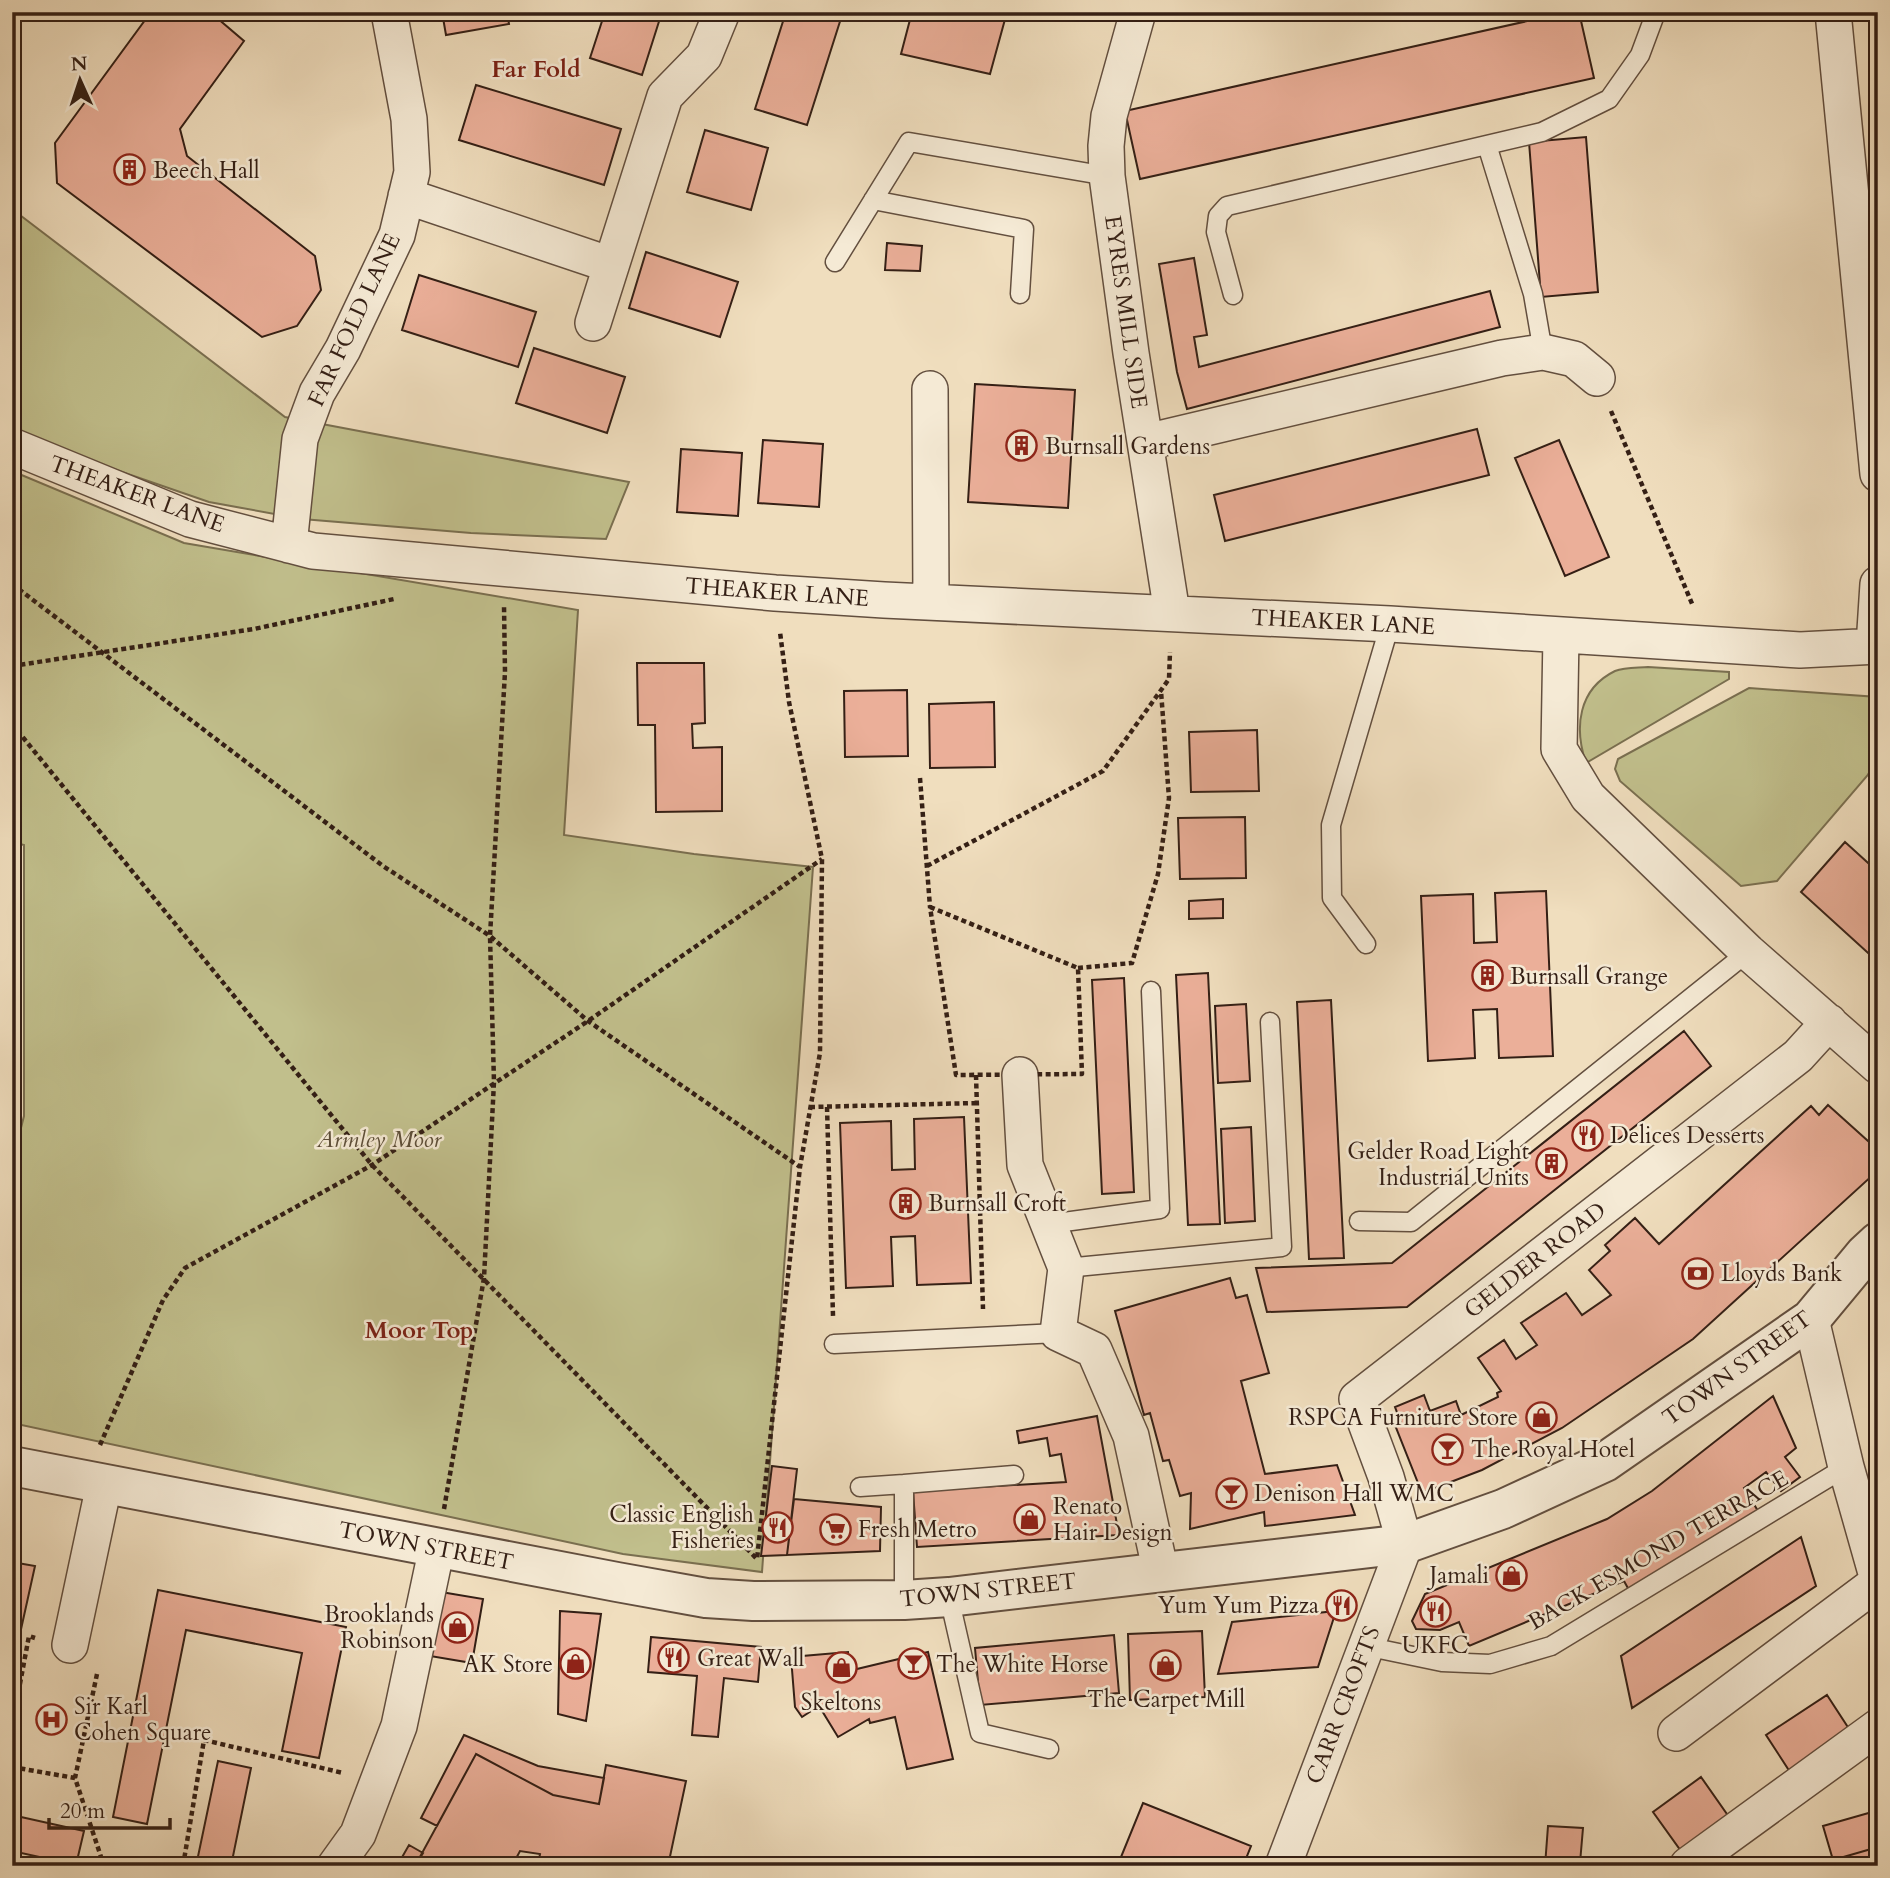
<svg xmlns="http://www.w3.org/2000/svg" width="1890" height="1878" font-family="Cardo,serif">
<style>
.green{fill:#c1bf8c;stroke:#7a6f50;stroke-width:2}
.building{fill:#ebaf99;stroke:#341f15;stroke-width:2}
.lines{fill:none;stroke-linecap:round;stroke-linejoin:round}
.service-casing{stroke:#634f3f;stroke-width:21}
.minor-casing{stroke:#634f3f;stroke-width:38}
.tertiary-casing{stroke:#634f3f;stroke-width:42}
.path{stroke:#341f15;stroke-width:4.5;stroke-dasharray:5 3.5;stroke-linecap:butt}
.service{stroke:#f5ead5;stroke-width:18}
.minor{stroke:#f5ead5;stroke-width:35}
.tertiary{stroke:#f5ead5;stroke-width:38}
.labels{text-anchor:middle;dominant-baseline:central;stroke-width:5;stroke-linejoin:round;paint-order:stroke}
.poi-label{font-size:23px;fill:#341f15;stroke:#f5ead5;text-anchor:start}
.street-label{font-size:23px;fill:#341f15;stroke:#f5ead5}
.park-label{font-size:23px;font-style:italic;fill:#5e4f39;stroke:#f5ead5}
.neighbourhood-label{font-size:24px;font-weight:bold;fill:#7a1f14;stroke:#f5ead5}
</style>
<rect width="100%" height="100%" fill="#f0debe"/>
<filter id="stains"><feTurbulence type="fractalNoise" baseFrequency=".00286" numOctaves="4"/><feColorMatrix values="0 0 0 0 .2 0 0 0 0 .09 0 0 0 0 .02 0 0 0 .5 -.17"/></filter>
<radialGradient id="worn" r=".72"><stop offset=".6" stop-color="#630" stop-opacity="0"/><stop offset="1" stop-color="#630" stop-opacity=".3"/></radialGradient>
<path class="green" d="M 12,209 L 285,417 L 629,482 L 606,539 L 471,533 L 302,519 L 209,502 L 67,453 L 12,430 Z
M 12,471 L 184,543 L 578,610 L 564,835 L 694,854 L 813,867 L 762,1572 L 623,1554 L 12,1423 L 12,1163 L 24,1116 L 24,845 L 12,842 Z
M 1648,667 L 1729,672 L 1729,679 L 1586,763 C 1574,728 1578,689 1615,671 C 1625,667 1638,668 1648,667 Z
M 1749,688 L 1878,697 L 1878,759 L 1867,776 L 1777,881 L 1741,886 L 1620,781 L 1615,769 L 1618,759 Z"/>
<path class="building" d="M 151,12 L 210,12 L 244,41 L 180,129 L 187,156 L 315,256 L 321,290 L 297,326 L 262,337 L 57,183 L 55,143 Z
M 442,12 L 507,12 L 509,24 L 446,35 Z
M 605,12 L 662,12 L 642,75 L 590,58 Z
M 786,12 L 843,12 L 807,125 L 755,109 Z
M 912,12 L 1007,12 L 990,74 L 901,54 Z
M 1568,12 L 1579,12 L 1594,78 L 1140,179 L 1125,111 Z
M 476,85 L 621,129 L 604,185 L 459,140 Z
M 705,130 L 768,148 L 751,210 L 687,192 Z
M 1586,137 L 1598,292 L 1541,297 L 1529,142 Z
M 887,243 L 922,246 L 920,271 L 885,270 Z
M 646,252 L 738,282 L 720,337 L 629,308 Z
M 1194,258 L 1207,335 L 1194,337 L 1199,367 L 1490,291 L 1500,327 L 1187,409 L 1177,372 L 1159,264 Z
M 419,275 L 536,312 L 518,367 L 402,330 Z
M 534,348 L 625,377 L 607,433 L 516,403 Z
M 975,384 L 1075,390 L 1068,508 L 968,502 Z
M 1477,429 L 1489,475 L 1225,541 L 1214,495 Z
M 763,440 L 823,444 L 819,507 L 758,503 Z
M 1559,440 L 1609,557 L 1565,576 L 1515,458 Z
M 681,449 L 742,453 L 738,516 L 677,512 Z
M 637,663 L 704,663 L 705,723 L 692,724 L 693,748 L 722,747 L 722,811 L 656,812 L 655,725 L 638,725 Z
M 907,690 L 908,756 L 845,757 L 844,691 Z
M 994,702 L 995,767 L 930,768 L 929,704 Z
M 1257,730 L 1259,791 L 1191,792 L 1189,732 Z
M 1245,817 L 1246,878 L 1180,879 L 1178,818 Z
M 1845,842 L 1878,872 L 1878,962 L 1801,892 Z
M 1546,891 L 1553,1056 L 1499,1058 L 1497,1009 L 1473,1010 L 1475,1058 L 1428,1061 L 1421,896 L 1473,894 L 1474,943 L 1497,942 L 1495,893 Z
M 1223,899 L 1223,918 L 1189,919 L 1189,901 Z
M 1208,973 L 1220,1224 L 1188,1225 L 1176,975 Z
M 1124,978 L 1134,1192 L 1102,1194 L 1092,980 Z
M 1331,1000 L 1344,1258 L 1309,1259 L 1297,1002 Z
M 1246,1004 L 1250,1081 L 1218,1083 L 1215,1006 Z
M 1684,1031 L 1711,1066 L 1407,1307 L 1267,1312 L 1256,1268 L 1392,1263 Z
M 1828,1105 L 1878,1150 L 1878,1160 L 1870,1169 L 1874,1174 L 1693,1339 L 1562,1428 L 1482,1470 L 1422,1493 L 1395,1425 L 1401,1423 L 1395,1407 L 1424,1395 L 1430,1411 L 1456,1401 L 1461,1415 L 1498,1397 L 1497,1393 L 1501,1391 L 1478,1358 L 1504,1340 L 1516,1359 L 1537,1345 L 1521,1323 L 1566,1293 L 1582,1315 L 1611,1295 L 1589,1270 L 1610,1251 L 1605,1245 L 1635,1218 L 1659,1244 L 1811,1106 L 1819,1115 Z
M 964,1117 L 971,1283 L 917,1285 L 915,1236 L 891,1237 L 893,1286 L 846,1288 L 840,1123 L 891,1121 L 892,1170 L 915,1169 L 914,1119 Z
M 1251,1127 L 1255,1221 L 1225,1223 L 1221,1129 Z
M 1230,1278 L 1236,1298 L 1247,1295 L 1269,1373 L 1241,1381 L 1265,1474 L 1337,1465 L 1355,1515 L 1265,1526 L 1264,1512 L 1190,1529 L 1191,1493 L 1180,1496 L 1169,1460 L 1163,1461 L 1150,1413 L 1144,1415 L 1115,1311 Z
M 1773,1396 L 1796,1448 L 1785,1457 L 1800,1477 L 1781,1491 L 1766,1472 L 1744,1488 L 1758,1511 L 1629,1590 L 1624,1581 L 1469,1646 L 1459,1622 L 1440,1630 L 1416,1629 L 1412,1621 L 1425,1594 L 1607,1519 L 1652,1491 Z
M 1097,1416 L 1119,1535 L 917,1547 L 913,1491 L 1066,1482 L 1061,1454 L 1050,1456 L 1047,1438 L 1019,1443 L 1017,1431 Z
M 772,1466 L 797,1469 L 787,1555 L 761,1556 Z
M 794,1499 L 881,1507 L 880,1551 L 787,1555 Z
M 1801,1537 L 1816,1586 L 1632,1708 L 1621,1656 Z
M 12,1562 L 35,1566 L 12,1670 Z
M 158,1590 L 346,1627 L 319,1758 L 282,1751 L 302,1653 L 186,1630 L 147,1824 L 113,1817 Z
M 441,1592 L 483,1599 L 472,1663 L 430,1656 Z
M 560,1611 L 601,1614 L 586,1721 L 558,1714 Z
M 1336,1611 L 1318,1667 L 1218,1674 L 1232,1622 Z
M 1202,1631 L 1205,1697 L 1130,1700 L 1128,1634 Z
M 1114,1635 L 1119,1693 L 980,1705 L 975,1648 Z
M 651,1637 L 761,1647 L 758,1682 L 724,1678 L 718,1737 L 692,1735 L 697,1676 L 648,1672 Z
M 848,1652 L 850,1673 L 857,1669 L 928,1652 L 953,1759 L 907,1769 L 895,1717 L 870,1723 L 869,1719 L 838,1737 L 819,1706 L 802,1717 L 795,1707 L 791,1657 Z
M 1827,1695 L 1853,1735 L 1792,1775 L 1766,1735 Z
M 464,1735 L 538,1766 L 604,1778 L 599,1804 L 553,1795 L 476,1754 L 437,1826 L 421,1818 Z
M 476,1754 L 553,1795 L 599,1804 L 606,1765 L 686,1781 L 668,1866 L 586,1866 L 587,1863 L 563,1858 L 561,1866 L 538,1866 L 540,1854 L 520,1851 L 512,1866 L 415,1866 Z
M 218,1761 L 251,1768 L 231,1866 L 196,1866 Z
M 1701,1777 L 1729,1817 L 1681,1851 L 1653,1812 Z
M 1143,1803 L 1251,1846 L 1243,1866 L 1143,1866 L 1121,1857 Z
M 1872,1812 L 1878,1834 L 1878,1847 L 1833,1860 L 1823,1826 Z
M 12,1815 L 84,1831 L 76,1865 L 12,1851 Z
M 1548,1826 L 1583,1828 L 1580,1863 L 1620,1866 L 1545,1866 Z
M 409,1845 L 423,1853 L 415,1866 L 397,1866 Z
M 1878,1847 L 1878,1866 L 1835,1866 L 1833,1860 Z"/>
<g class="lines">
<defs>
<path id="service" d="M 1487,145 L 1533,294 L 1543,352
M 873,200 L 1024,229 L 1020,294
M 835,262 L 909,142 L 1107,176
M 1233,295 L 1216,232 L 1218,216 L 1227,206 L 1542,132 L 1609,99 L 1640,55 L 1656,12
M 1366,944 L 1332,898 L 1331,825 L 1390,624
M 1359,1221 L 1411,1222 L 1748,952
M 1049,1224 L 1160,1209 L 1151,991
M 1066,1268 L 1282,1247 L 1270,1022
M 834,1344 L 1058,1333
M 860,1487 L 904,1484
M 949,1597 L 980,1733 L 1049,1749
M 904,1600 L 904,1484 L 1014,1475
M 1365,1646 L 1442,1662 L 1490,1664 L 1551,1646 L 1846,1467"/>
<path id="minor" d="M 1138,12 L 1109,116 L 1106,146 L 1107,176 L 1131,353 L 1172,613
M 1833,12 L 1878,474
M 406,196 L 611,265
M 593,323 L 665,96 L 704,56 L 722,12
M 930,389 L 931,602
M 1146,442 L 1502,358 L 1543,352 L 1574,359 L 1597,378
M 12,446 L 190,519 L 313,551 L 775,593 L 884,600 L 1390,624 L 1800,650 L 1878,646
M 289,545 L 300,439 L 317,393 L 343,349 L 397,235 L 412,172 L 409,119 L 389,12
M 1561,635 L 1559,749 L 1588,797 L 1748,952 L 1878,1066
M 1874,646 L 1878,584
M 1020,1075 L 1025,1165 L 1066,1268 L 1058,1333 L 1094,1350 L 1131,1436 L 1161,1573
M 1811,1319 L 1846,1467 L 1878,1580
M 70,1645 L 104,1485
M 1676,1733 L 1878,1582
M 1688,1865 L 1878,1727
M 335,1866 L 358,1834 L 399,1726 L 437,1547
M 1283,1866 L 1405,1544 L 1386,1477 L 1357,1399 L 1798,1056 L 1829,1022"/>
<path id="tertiary" d="M 12,1466 L 617,1582 L 706,1598 L 753,1601 L 904,1600 L 949,1597 L 1405,1544 L 1503,1509 L 1605,1462 L 1811,1319 L 1865,1254 L 1878,1242"/>
</defs>
<use href="#service" class="service-casing"/>
<use href="#minor" class="minor-casing"/>
<use href="#tertiary" class="tertiary-casing"/>
<path class="path" d="M 1611,411 L 1693,606
M 12,584 L 383,866 L 490,936 L 588,1021 L 800,1167
M 12,666 L 254,629 L 394,599
M 12,724 L 372,1165 L 757,1559 L 800,1167 L 820,1053 L 822,859 L 789,702 L 780,632
M 920,778 L 930,907
M 927,866 L 1103,771 L 1169,679 L 1170,652
M 930,907 L 1078,968 L 1082,1074 L 956,1075 Z
M 1078,968 L 1132,963 L 1158,874 L 1169,798 L 1161,691
M 976,1075 L 983,1309
M 810,1107 L 977,1103
M 827,1107 L 833,1316
M 100,1445 L 163,1300 L 185,1268 L 372,1165 L 588,1021 L 822,859
M 444,1509 L 484,1278 L 494,1082 L 490,936 L 505,672 L 504,605
M 97,1674 L 75,1778 L 104,1866
M 12,1726 L 29,1636 L 35,1638
M 12,1767 L 75,1778
M 183,1866 L 204,1740 L 343,1773"/>
<use href="#service" class="service"/>
<use href="#minor" class="minor"/>
<use href="#tertiary" class="tertiary"/>
</g>
<defs>
<symbol id="building-ring" viewBox="-11 -11 22 22"><circle r="9.5" fill="#f5ead5" stroke="#8f2418" stroke-width="1.5"/><path d="M-4-6H4V6H1V3H-1V6H-4ZM-2.5-4.3h1.7v1.8h-1.7ZM.8-4.3h1.7v1.8H.8ZM-2.5-1h1.7V.8h-1.7ZM.8-1h1.7V.8H.8Z" fill="#8f2418"/></symbol>
<symbol id="restaurant-ring" viewBox="-11 -11 22 22"><circle r="9.5" fill="#f5ead5" stroke="#8f2418" stroke-width="1.5"/><path d="M-5-6h1v4h1v-4h1v4h1v-4h1v5L-1.5 .5V6h-2V.5L-5-1ZM5-6V6H3V1.5H1.5Q1.5-4 5-6Z" fill="#8f2418"/></symbol>
<symbol id="bank-ring" viewBox="-11 -11 22 22"><circle r="9.5" fill="#f5ead5" stroke="#8f2418" stroke-width="1.5"/><path d="M-6-4H6V4H-6ZM0-2.3a2.3 2.3 0 1 0 0 4.6a2.3 2.3 0 1 0 0-4.6Z" fill="#8f2418"/></symbol>
<symbol id="shop-ring" viewBox="-11 -11 22 22"><circle r="9.5" fill="#f5ead5" stroke="#8f2418" stroke-width="1.5"/><path d="M-5-2.5h2.3a2.7 3.5 0 0 1 5.4 0H5L5.5 6h-11ZM-1.5-2.5h3a1.5 2.3 0 0 0-3 0Z" fill="#8f2418"/></symbol>
<symbol id="bar-ring" viewBox="-11 -11 22 22"><circle r="9.5" fill="#f5ead5" stroke="#8f2418" stroke-width="1.5"/><path d="M-6-5H6L.8 .8V4.5H3.5V6h-7V4.5H-.8V.8Z" fill="#8f2418"/></symbol>
<symbol id="supermarket-ring" viewBox="-11 -11 22 22"><circle r="9.5" fill="#f5ead5" stroke="#8f2418" stroke-width="1.5"/><path d="M-6-5.5h2.5l.6 2H6L4.5 2H-2.5L-4.4-4H-6ZM-1.5 3.2a1.3 1.3 0 1 0 .1 0ZM3 3.2a1.3 1.3 0 1 0 .1 0Z" fill="#8f2418"/></symbol>
<symbol id="hospital-ring" viewBox="-11 -11 22 22"><circle r="9.5" fill="#f5ead5" stroke="#8f2418" stroke-width="1.5"/><path d="M-5-5h3v3.5h4V-5h3V5h-3V1.5h-4V5h-3Z" fill="#8f2418"/></symbol>
</defs>
<g fill-rule="evenodd">
<use href="#building-ring" x="112" y="152" width="35" height="35"/>
<use href="#building-ring" x="1004" y="428" width="35" height="35"/>
<use href="#building-ring" x="1470" y="958" width="35" height="35"/>
<use href="#restaurant-ring" x="1570" y="1118" width="35" height="35"/>
<use href="#building-ring" x="1534" y="1146" width="35" height="35"/>
<use href="#building-ring" x="888" y="1186" width="35" height="35"/>
<use href="#bank-ring" x="1680" y="1256" width="35" height="35"/>
<use href="#shop-ring" x="1524" y="1400" width="35" height="35"/>
<use href="#bar-ring" x="1430" y="1432" width="35" height="35"/>
<use href="#bar-ring" x="1214" y="1476" width="35" height="35"/>
<use href="#shop-ring" x="1012" y="1502" width="35" height="35"/>
<use href="#restaurant-ring" x="760" y="1510" width="35" height="35"/>
<use href="#supermarket-ring" x="818" y="1512" width="35" height="35"/>
<use href="#shop-ring" x="1494" y="1558" width="35" height="35"/>
<use href="#restaurant-ring" x="1324" y="1588" width="35" height="35"/>
<use href="#restaurant-ring" x="1418" y="1594" width="35" height="35"/>
<use href="#shop-ring" x="440" y="1610" width="35" height="35"/>
<use href="#restaurant-ring" x="656" y="1640" width="35" height="35"/>
<use href="#shop-ring" x="558" y="1646" width="35" height="35"/>
<use href="#bar-ring" x="896" y="1646" width="35" height="35"/>
<use href="#shop-ring" x="1148" y="1648" width="35" height="35"/>
<use href="#shop-ring" x="824" y="1650" width="35" height="35"/>
<use href="#hospital-ring" x="34" y="1702" width="35" height="35"/>
</g>
<g class="labels">
<g class="poi-label">
<text x="153" y="170">Beech Hall</text>
<text x="1045" y="446">Burnsall Gardens</text>
<text x="1510" y="976">Burnsall Grange</text>
<text x="1610" y="1135">Delices Desserts</text>
<text x="1529" y="1151" text-anchor="end">Gelder Road Light<tspan x="1529" dy="26">Industrial Units</tspan></text>
<text x="928" y="1203">Burnsall Croft</text>
<text x="1721" y="1273">Lloyds Bank</text>
<text x="1518" y="1417" text-anchor="end">RSPCA Furniture Store</text>
<text x="1471" y="1449">The Royal Hotel</text>
<text x="1254" y="1493">Denison Hall WMC</text>
<text x="1053" y="1506">Renato<tspan x="1053" dy="26">Hair Design</tspan></text>
<text x="754" y="1514" text-anchor="end">Classic English<tspan x="754" dy="26">Fisheries</tspan></text>
<text x="858" y="1529">Fresh Metro</text>
<text x="1489" y="1575" text-anchor="end">Jamali</text>
<text x="1319" y="1605" text-anchor="end">Yum Yum Pizza</text>
<text x="434" y="1614" text-anchor="end">Brooklands<tspan x="434" dy="26">Robinson</tspan></text>
<text x="1435" y="1645" text-anchor="middle">UKFC</text>
<text x="697" y="1658">Great Wall</text>
<text x="553" y="1664" text-anchor="end">AK Store</text>
<text x="936" y="1664">The White Horse</text>
<text x="1166" y="1699" text-anchor="middle">The Carpet Mill</text>
<text x="841" y="1702" text-anchor="middle">Skeltons</text>
<text x="74" y="1706">Sir Karl<tspan x="74" dy="26">Cohen Square</tspan></text>
</g>
<g class="street-label">
<text transform="translate(1126 312) rotate(82)">EYRES MILL SIDE</text>
<text transform="translate(354 320) rotate(-65)">FAR FOLD LANE</text>
<text transform="translate(137 494) rotate(20)">THEAKER LANE</text>
<text transform="translate(777 592) rotate(4)">THEAKER LANE</text>
<text transform="translate(1343 622) rotate(3)">THEAKER LANE</text>
<text transform="translate(1535 1260) rotate(-38)">GELDER ROAD</text>
<text transform="translate(1737 1368) rotate(-36)">TOWN STREET</text>
<text transform="translate(426 1546) rotate(11)">TOWN STREET</text>
<text transform="translate(1658 1550) rotate(-30)">BACK ESMOND TERRACE</text>
<text transform="translate(988 1590) rotate(-6)">TOWN STREET</text>
<text transform="translate(1343 1705) rotate(-69)">CARR CROFTS</text>
</g>
<g class="park-label">
<text x="379" y="1139">Armley Moor</text>
</g>
<g class="neighbourhood-label">
<text x="536" y="69">Far Fold</text>
<text x="419" y="1330">Moor Top</text>
</g>
</g>
<rect width="1890" height="1878" fill="none" stroke="#f0debe" stroke-width="42"/>
<rect x="14" y="14" width="1862" height="1850" fill="none" stroke="#341f15" stroke-width="3.5"/>
<rect x="21" y="21" width="1848" height="1836" fill="none" stroke="#341f15" stroke-width="2"/>
<g transform="translate(80 80) rotate(357)" stroke="#f5ead5" stroke-width="5" paint-order="stroke">
<path d="M0-5L12 26L0 18L-12 26Z" fill="#341f15"/>
<text y="-10" font-size="19" font-weight="bold" text-anchor="middle" fill="#341f15">N</text>
</g>
<path d="M49 1818v10h121v-10" fill="none" stroke="#341f15" stroke-width="3.5"/>
<text x="60" y="1818" font-size="21" fill="#341f15" stroke="#f5ead5" stroke-width="5" paint-order="stroke">20 m</text>
<rect width="100%" height="100%" filter="url(#stains)"/>
<rect width="100%" height="100%" fill="url(#worn)"/>
</svg>
